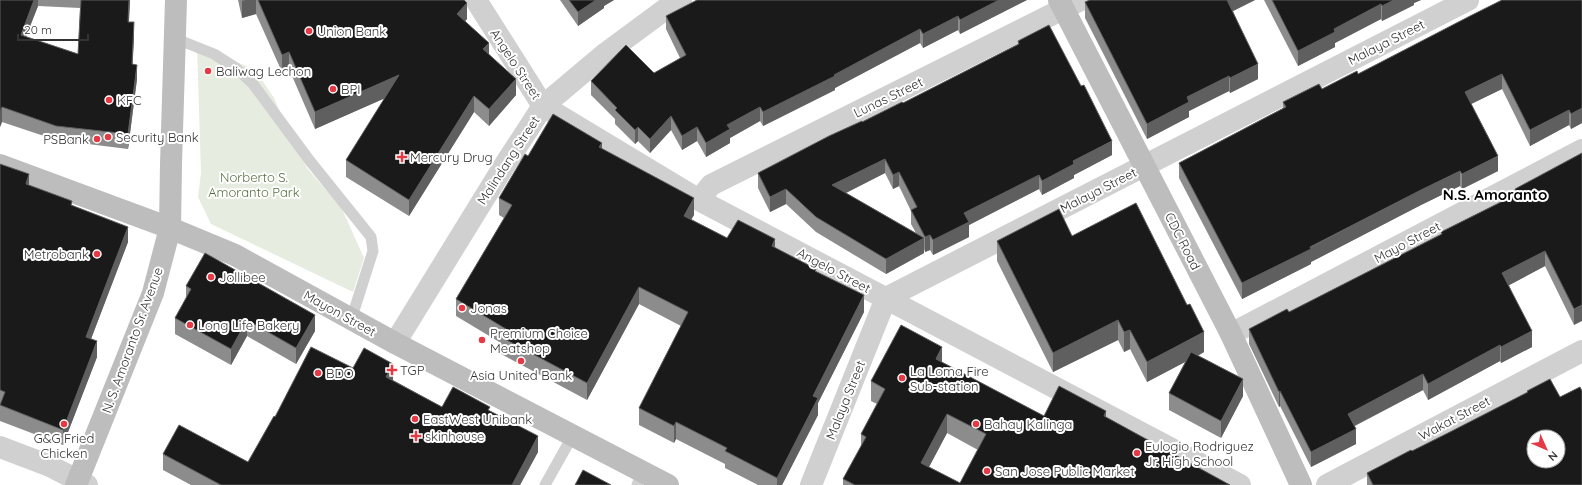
<svg xmlns="http://www.w3.org/2000/svg" width="1582" height="485" font-family="Quicksand,sans-serif">
<style>
.green{fill:#e6ecdf}
.lines{fill:none;stroke-linecap:round;stroke-linejoin:round}
.lane{stroke:#d0d0d0;stroke-width:11}
.street{stroke:#d0d0d0;stroke-width:22}
.secondary{stroke:#bdbdbd;stroke-width:22}
.wall{fill:#8c8c8c;fill-rule:evenodd}
.shaded-wall{fill:#5f5f5f}
.building{fill:#1a1a1a;stroke:#5f5f5f;fill-rule:evenodd}
.poi-dot{fill:#e63946;stroke:#fff;stroke-width:1.5}
.labels{text-anchor:middle;dominant-baseline:central;stroke-width:4;stroke-linejoin:round;paint-order:stroke}
.poi-label{font-size:13px;fill:#333;stroke:#fff;text-anchor:start}
.street-label{font-size:13px;fill:#333;stroke:#fff}
.park-label{font-size:13px;fill:#56703f;stroke:#fff}
.quarter-label{font-size:15px;font-weight:bold;fill:#000;stroke:#fff}
</style>
<rect width="100%" height="100%" fill="#fff"/>
<path class="green" d="M 197,45 L 255,70 L 274,98 L 289,133 L 307,168 L 342,209 L 364,258 L 353,292 L 211,224 L 198,197 L 201,173 Z"/>
<g class="lines">
<path class="lane" d="M 174,38 L 214,54 L 236,68 L 253,84 L 310,161 L 371,237 L 373,251 L 351,320
M 545,485 L 573,435
M 637,485 L 642,471"/>
<path class="street" d="M 476,0 L 543,106 L 699,200 L 1240,485
M 699,200 L 711,185 L 1081,0
M 1231,334 L 1582,150
M 395,343 L 504,166 L 543,106 L 606,53 L 667,8 L 681,0
M 0,447 L 50,466 L 87,485
M 811,485 L 886,298 L 1468,0
M 1327,485 L 1582,351"/>
<path class="secondary" d="M 1059,0 L 1231,334 L 1301,485
M 0,165 L 170,228 L 235,255 L 395,343 L 668,485
M 76,485 L 153,293 L 170,228 L 171,164 L 176,0"/>
</g>
<path class="wall" d="M 0,0 L 130,0 L 129,22 L 134,36 L 132,64 L 137,79 L 128,149 L 56,140 L 2,122 L 0,127 ZM 38,6 L 80,8 L 78,54 L 26,37 Z
M 238,0 L 464,0 L 467,19 L 465,21 L 489,54 L 516,95 L 489,126 L 474,112 L 409,216 L 346,177 L 346,160 L 385,98 L 315,129 L 289,69 L 282,72 L 256,14 L 242,18 Z
M 560,0 L 614,0 L 604,6 L 604,8 L 578,26 Z
M 1027,0 L 960,34 L 958,30 L 923,48 L 920,43 L 835,88 L 835,90 L 763,126 L 760,121 L 730,138 L 730,143 L 706,157 L 697,141 L 682,150 L 671,130 L 650,153 L 638,141 L 635,144 L 615,124 L 615,119 L 591,95 L 591,81 L 654,73 L 680,58 L 666,29 L 666,16 Z
M 1090,0 L 1255,0 L 1233,11 L 1258,79 L 1230,93 L 1229,91 L 1189,111 L 1189,117 L 1147,139 L 1085,18 L 1085,2 Z
M 1264,0 L 1421,0 L 1414,3 L 1414,5 L 1382,21 L 1381,19 L 1335,43 L 1335,47 L 1298,66 Z
M 1582,0 L 1582,123 L 1571,129 L 1569,125 L 1530,146 L 1502,89 L 1471,104 L 1498,171 L 1462,189 L 1460,186 L 1421,205 L 1311,262 L 1311,264 L 1242,299 L 1179,178 L 1179,163 L 1283,108 L 1283,102 L 1322,89 L 1358,74 Z
M 1018,41 L 1112,155 L 1074,175 L 1074,178 L 1042,195 L 1039,189 L 969,225 L 969,237 L 933,255 L 930,250 L 925,252 L 924,249 L 924,253 L 886,274 L 816,232 L 786,204 L 770,212 L 758,188 L 758,173 L 862,122 L 903,103 L 1018,44 ZM 885,173 L 893,189 L 899,186 L 911,211 L 911,224 L 916,233 L 846,193 Z
M 602,149 L 694,215 L 691,219 L 727,238 L 775,248 L 816,272 L 864,312 L 818,403 L 818,415 L 782,485 L 758,485 L 725,468 L 725,464 L 676,439 L 674,443 L 639,425 L 639,408 L 681,326 L 639,304 L 587,400 L 501,354 L 501,343 L 456,316 L 456,299 L 504,218 L 499,215 L 499,198 L 528,156 Z
M 1582,153 L 1574,325 L 1545,266 L 1509,285 L 1532,347 L 1501,363 L 1500,361 L 1428,400 L 1423,390 L 1355,426 L 1356,444 L 1311,467 L 1280,406 L 1279,407 L 1249,344 L 1249,329 L 1289,312 L 1441,234 L 1441,232 L 1515,195 L 1515,189 Z
M 0,164 L 29,185 L 72,205 L 128,242 L 91,339 L 97,357 L 63,445 L 0,421 Z
M 1072,236 L 1204,352 L 1198,356 L 1243,396 L 1221,438 L 1169,410 L 1169,393 L 1185,362 L 1147,382 L 1130,349 L 1124,352 L 1118,340 L 1053,372 L 997,261 L 997,241 Z
M 186,286 L 315,331 L 296,364 L 247,336 L 231,365 L 175,334 L 175,318 L 186,299 Z
M 942,363 L 1044,416 L 1106,417 L 1230,485 L 843,485 L 843,479 L 861,446 L 861,434 L 877,404 L 871,401 L 871,381 ZM 947,433 L 978,450 L 960,483 L 929,467 Z
M 353,368 L 393,380 L 442,407 L 490,411 L 538,452 L 520,485 L 191,485 L 163,470 L 163,454 L 248,462 L 275,417 Z
M 1527,391 L 1560,397 L 1582,485 L 1367,485 L 1367,473 L 1448,433 L 1527,393 Z"/>
<path class="shaded-wall" d="M 34,0 L 38,0 L 38,6 L 21,49 L 21,35 Z
M 129,0 L 130,0 L 128,36 L 128,22 Z
M 245,0 L 256,0 L 256,14 L 242,18 L 242,1 Z
M 596,0 L 614,0 L 604,6 L 604,8 L 578,26 L 578,12 Z
M 999,0 L 1027,0 L 960,34 L 960,20 Z
M 1227,0 L 1255,0 L 1227,14 Z
M 1394,0 L 1421,0 L 1414,3 L 1414,5 L 1382,21 L 1382,6 Z
M 467,3 L 467,19 L 457,31 L 457,14 Z
M 1381,4 L 1381,19 L 1335,43 L 1335,47 L 1298,66 L 1298,51 L 1334,29 Z
M 958,16 L 958,30 L 923,48 L 923,34 Z
M 134,22 L 134,36 L 132,79 L 132,64 Z
M 920,29 L 920,43 L 835,88 L 835,90 L 763,126 L 763,112 Z
M 489,43 L 489,60 L 483,49 Z
M 289,52 L 289,69 L 282,72 L 282,55 Z
M 1258,64 L 1258,79 L 1230,93 L 1230,78 Z
M 137,65 L 137,79 L 128,149 L 128,134 Z
M 1502,74 L 1502,89 L 1465,107 L 1465,92 Z
M 399,75 L 399,92 L 315,129 L 315,112 Z
M 1229,76 L 1229,91 L 1189,111 L 1189,117 L 1147,139 L 1147,124 L 1187,97 Z
M 516,79 L 516,95 L 489,126 L 489,109 Z
M 474,96 L 474,112 L 409,216 L 409,200 Z
M 2,107 L 2,122 L 0,127 L 0,112 Z
M 760,107 L 760,121 L 730,138 L 730,143 L 706,157 L 706,143 L 727,125 Z
M 1582,108 L 1582,123 L 1571,129 L 1571,114 Z
M 1569,110 L 1569,125 L 1530,146 L 1530,130 Z
M 671,116 L 671,130 L 650,153 L 650,139 Z
M 638,127 L 638,141 L 635,144 L 635,130 Z
M 697,127 L 697,141 L 682,150 L 682,136 Z
M 1112,141 L 1112,155 L 1074,175 L 1074,178 L 1042,195 L 1042,181 L 1073,161 Z
M 602,143 L 602,160 L 599,147 Z
M 1498,156 L 1498,171 L 1462,189 L 1462,174 Z
M 885,159 L 885,173 L 832,200 L 832,185 Z
M 1460,171 L 1460,186 L 1421,205 L 1311,262 L 1311,264 L 1242,299 L 1242,283 L 1421,190 Z
M 899,172 L 899,186 L 893,189 L 893,175 Z
M 29,174 L 29,189 L 26,184 Z
M 1039,175 L 1039,189 L 969,225 L 969,237 L 933,255 L 933,240 L 964,213 Z
M 786,189 L 786,204 L 770,212 L 770,197 Z
M 694,198 L 694,215 L 684,232 L 684,216 Z
M 128,227 L 128,242 L 86,352 L 86,337 Z
M 930,235 L 930,250 L 925,252 L 925,237 Z
M 924,238 L 924,253 L 886,274 L 886,259 Z
M 775,239 L 775,256 L 772,246 Z
M 1545,251 L 1545,266 L 1502,289 L 1502,273 Z
M 639,287 L 639,304 L 587,400 L 587,383 Z
M 864,295 L 864,312 L 818,403 L 818,415 L 782,485 L 777,485 L 777,478 L 813,396 Z
M 1582,305 L 1582,321 L 1574,325 L 1574,309 Z
M 315,315 L 315,331 L 296,364 L 296,348 Z
M 247,320 L 247,336 L 231,365 L 231,349 Z
M 1118,320 L 1118,340 L 1053,372 L 1053,353 Z
M 1130,330 L 1130,349 L 1124,352 L 1124,332 Z
M 1532,331 L 1532,347 L 1501,363 L 1501,347 Z
M 1204,332 L 1204,352 L 1147,382 L 1147,362 Z
M 97,341 L 97,357 L 63,445 L 63,430 Z
M 1500,345 L 1500,361 L 1428,400 L 1428,384 Z
M 942,347 L 942,366 L 936,359 Z
M 393,364 L 393,380 L 386,393 L 386,377 Z
M 1423,374 L 1423,390 L 1348,429 L 1348,414 Z
M 1243,379 L 1243,396 L 1221,438 L 1221,421 Z
M 1280,391 L 1280,406 L 1279,407 L 1279,392 Z
M 1106,411 L 1106,430 L 1104,416 Z
M 947,414 L 947,433 L 921,482 L 921,463 Z
M 676,422 L 676,439 L 674,443 L 674,426 Z
M 1356,429 L 1356,444 L 1311,467 L 1311,452 Z
M 538,436 L 538,452 L 520,485 L 512,485 Z"/>
<path class="building" d="M 0,0 L 34,0 L 21,35 L 78,54 L 81,0 L 129,0 L 128,22 L 134,22 L 132,64 L 137,65 L 128,134 L 56,126 L 2,107 L 0,112 Z
M 258,0 L 464,0 L 467,3 L 457,14 L 489,43 L 483,49 L 516,79 L 489,109 L 474,96 L 409,200 L 346,160 L 399,75 L 315,112 L 289,52 L 282,55 Z
M 569,0 L 596,0 L 578,12 Z
M 697,0 L 999,0 L 960,20 L 958,16 L 923,34 L 920,29 L 834,75 L 835,76 L 763,112 L 760,107 L 727,125 L 730,129 L 706,143 L 697,127 L 682,136 L 671,116 L 650,139 L 638,127 L 635,130 L 615,110 L 617,108 L 591,81 L 626,45 L 654,73 L 686,55 L 666,16 Z
M 1090,0 L 1227,0 L 1258,64 L 1230,78 L 1229,76 L 1187,97 L 1189,102 L 1147,124 L 1085,2 Z
M 1272,0 L 1394,0 L 1382,6 L 1381,4 L 1334,29 L 1335,32 L 1298,51 Z
M 1502,0 L 1582,0 L 1582,108 L 1571,114 L 1569,110 L 1530,130 L 1502,74 L 1465,92 L 1498,156 L 1462,174 L 1460,171 L 1421,190 L 1310,247 L 1311,249 L 1242,283 L 1179,163 L 1286,107 L 1283,102 L 1319,84 L 1322,89 L 1357,71 L 1358,74 L 1470,16 Z
M 1049,25 L 1081,86 L 1084,85 L 1112,141 L 1073,161 L 1074,164 L 1042,181 L 1039,175 L 964,213 L 969,222 L 933,240 L 930,235 L 925,237 L 911,210 L 917,207 L 899,172 L 893,175 L 885,159 L 832,185 L 924,238 L 886,259 L 816,217 L 786,189 L 770,197 L 758,173 L 829,136 L 862,121 L 862,122 L 902,102 L 903,103 L 1019,44 L 1018,41 Z
M 553,114 L 602,143 L 599,147 L 694,198 L 684,216 L 727,238 L 738,220 L 775,239 L 772,246 L 816,269 L 815,271 L 864,295 L 813,396 L 818,398 L 777,478 L 725,451 L 727,448 L 676,422 L 674,426 L 639,408 L 688,312 L 639,287 L 587,383 L 501,337 L 506,329 L 456,299 L 512,205 L 499,198 L 525,154 L 528,156 Z
M 1582,153 L 1582,305 L 1574,309 L 1545,251 L 1502,273 L 1532,331 L 1501,347 L 1500,345 L 1428,384 L 1423,374 L 1348,414 L 1356,429 L 1311,452 L 1280,391 L 1279,392 L 1249,329 L 1287,309 L 1289,312 L 1442,234 L 1441,232 L 1517,194 L 1515,189 Z
M 0,164 L 29,174 L 26,184 L 72,201 L 71,205 L 128,227 L 86,337 L 97,341 L 63,430 L 0,405 L 5,392 L 0,390 Z
M 1136,203 L 1187,305 L 1190,304 L 1204,332 L 1147,362 L 1130,330 L 1124,332 L 1118,320 L 1053,353 L 997,241 L 1059,209 L 1072,236 Z
M 205,253 L 315,315 L 296,348 L 247,320 L 231,349 L 175,318 L 191,289 L 186,286 Z
M 901,325 L 942,347 L 936,359 L 1044,416 L 1059,386 L 1106,411 L 1104,416 L 1230,485 L 855,485 L 843,479 L 866,437 L 861,434 L 885,389 L 871,381 ZM 947,414 L 986,434 L 960,483 L 921,463 Z
M 311,347 L 353,368 L 364,348 L 393,364 L 386,377 L 442,407 L 453,387 L 490,407 L 488,410 L 538,436 L 512,485 L 221,485 L 163,454 L 179,425 L 248,462 L 274,416 L 275,417 Z
M 1191,352 L 1243,379 L 1221,421 L 1169,393 Z
M 1550,379 L 1560,397 L 1580,387 L 1582,391 L 1582,485 L 1373,485 L 1367,473 L 1411,450 L 1412,451 L 1448,433 L 1528,392 L 1527,391 ZM 1534,437 L 1558,437 L 1558,461 L 1534,461 Z
M 583,470 L 611,485 L 575,485 Z"/>
<g class="poi-dot">
<circle cx="309" cy="31" r="4"/>
<circle cx="208" cy="71" r="4"/>
<circle cx="333" cy="89" r="4"/>
<circle cx="109" cy="100" r="4"/>
<circle cx="108" cy="137" r="4"/>
<circle cx="97" cy="139" r="4"/>
<path d="M400 151h4v4h4v4h-4v4h-4v-4h-4v-4h4z"/>
<circle cx="97" cy="254" r="4"/>
<circle cx="211" cy="277" r="4"/>
<circle cx="462" cy="308" r="4"/>
<circle cx="190" cy="325" r="4"/>
<circle cx="482" cy="340" r="4"/>
<circle cx="521" cy="361" r="4"/>
<path d="M390 364h4v4h4v4h-4v4h-4v-4h-4v-4h4z"/>
<circle cx="318" cy="373" r="4"/>
<circle cx="902" cy="378" r="4"/>
<circle cx="415" cy="419" r="4"/>
<circle cx="64" cy="424" r="4"/>
<circle cx="976" cy="424" r="4"/>
<path d="M414 430h4v4h4v4h-4v4h-4v-4h-4v-4h4z"/>
<circle cx="1137" cy="453" r="4"/>
<circle cx="987" cy="471" r="4"/>
</g>
<g class="labels">
<g class="poi-label">
<text x="317" y="31">Union Bank</text>
<text x="216" y="71">Baliwag Lechon</text>
<text x="341" y="89">BPI</text>
<text x="117" y="100">KFC</text>
<text x="116" y="137">Security Bank</text>
<text x="89" y="139" text-anchor="end">PSBank</text>
<text x="410" y="157">Mercury Drug</text>
<text x="89" y="254" text-anchor="end">Metrobank</text>
<text x="219" y="277">Jollibee</text>
<text x="470" y="308">Jonas</text>
<text x="198" y="325">Long Life Bakery</text>
<text x="490" y="333">Premium Choice<tspan x="490" dy="15">Meatshop</tspan></text>
<text x="400" y="370">TGP</text>
<text x="910" y="371">La Loma Fire<tspan x="910" dy="15">Sub-station</tspan></text>
<text x="326" y="373">BDO</text>
<text x="521" y="375" text-anchor="middle">Asia United Bank</text>
<text x="423" y="419">EastWest Unibank</text>
<text x="984" y="424">Bahay Kalinga</text>
<text x="425" y="436">skinhouse</text>
<text x="64" y="438" text-anchor="middle">G&amp;G Fried<tspan x="64" dy="15">Chicken</tspan></text>
<text x="1145" y="446">Eulogio Rodriguez<tspan x="1145" dy="15">Jr. High School</tspan></text>
<text x="995" y="471">San Jose Public Market</text>
</g>
<g class="street-label">
<text transform="translate(1386 42) rotate(-27)">Malaya Street</text>
<text transform="translate(516 64) rotate(57)">Angelo Street</text>
<text transform="translate(888 97) rotate(-26)">Lunas Street</text>
<text transform="translate(508 160) rotate(-57)">Malindang Street</text>
<text transform="translate(1098 190) rotate(-27)">Malaya Street</text>
<text transform="translate(1183 241) rotate(63)">CDC Road</text>
<text transform="translate(1407 242) rotate(-28)">Mayo Street</text>
<text transform="translate(834 270) rotate(28)">Angelo Street</text>
<text transform="translate(340 313) rotate(29)">Mayon Street</text>
<text transform="translate(132 340) rotate(-70)">N. S. Amoranto Sr. Avenue</text>
<text transform="translate(845 400) rotate(-68)">Malaya Street</text>
<text transform="translate(1454 418) rotate(-28)">Wakat Street</text>
</g>
<g class="park-label">
<text x="254" y="177">Norberto S.<tspan x="254" dy="15">Amoranto Park</tspan></text>
</g>
<g class="quarter-label">
<text x="1495" y="194">N.S. Amoranto</text>
</g>
</g>
<g transform="translate(1546 449) rotate(135)"><circle r="19" fill="#ffffff" stroke="#adadad"/>
<path d="M0-3L7 15L0 10L-7 15Z" fill="#e63946"/>
<text y="-6" font-size="11" font-weight="bold" text-anchor="middle" fill="#333333">N</text>
</g>
<path d="M18 34v6h70v-6" fill="none" stroke="#333333" stroke-width="2"/>
<text x="24" y="34" font-size="12" fill="#333333" stroke="#ffffff" stroke-width="3" paint-order="stroke">20 m</text>
</svg>
